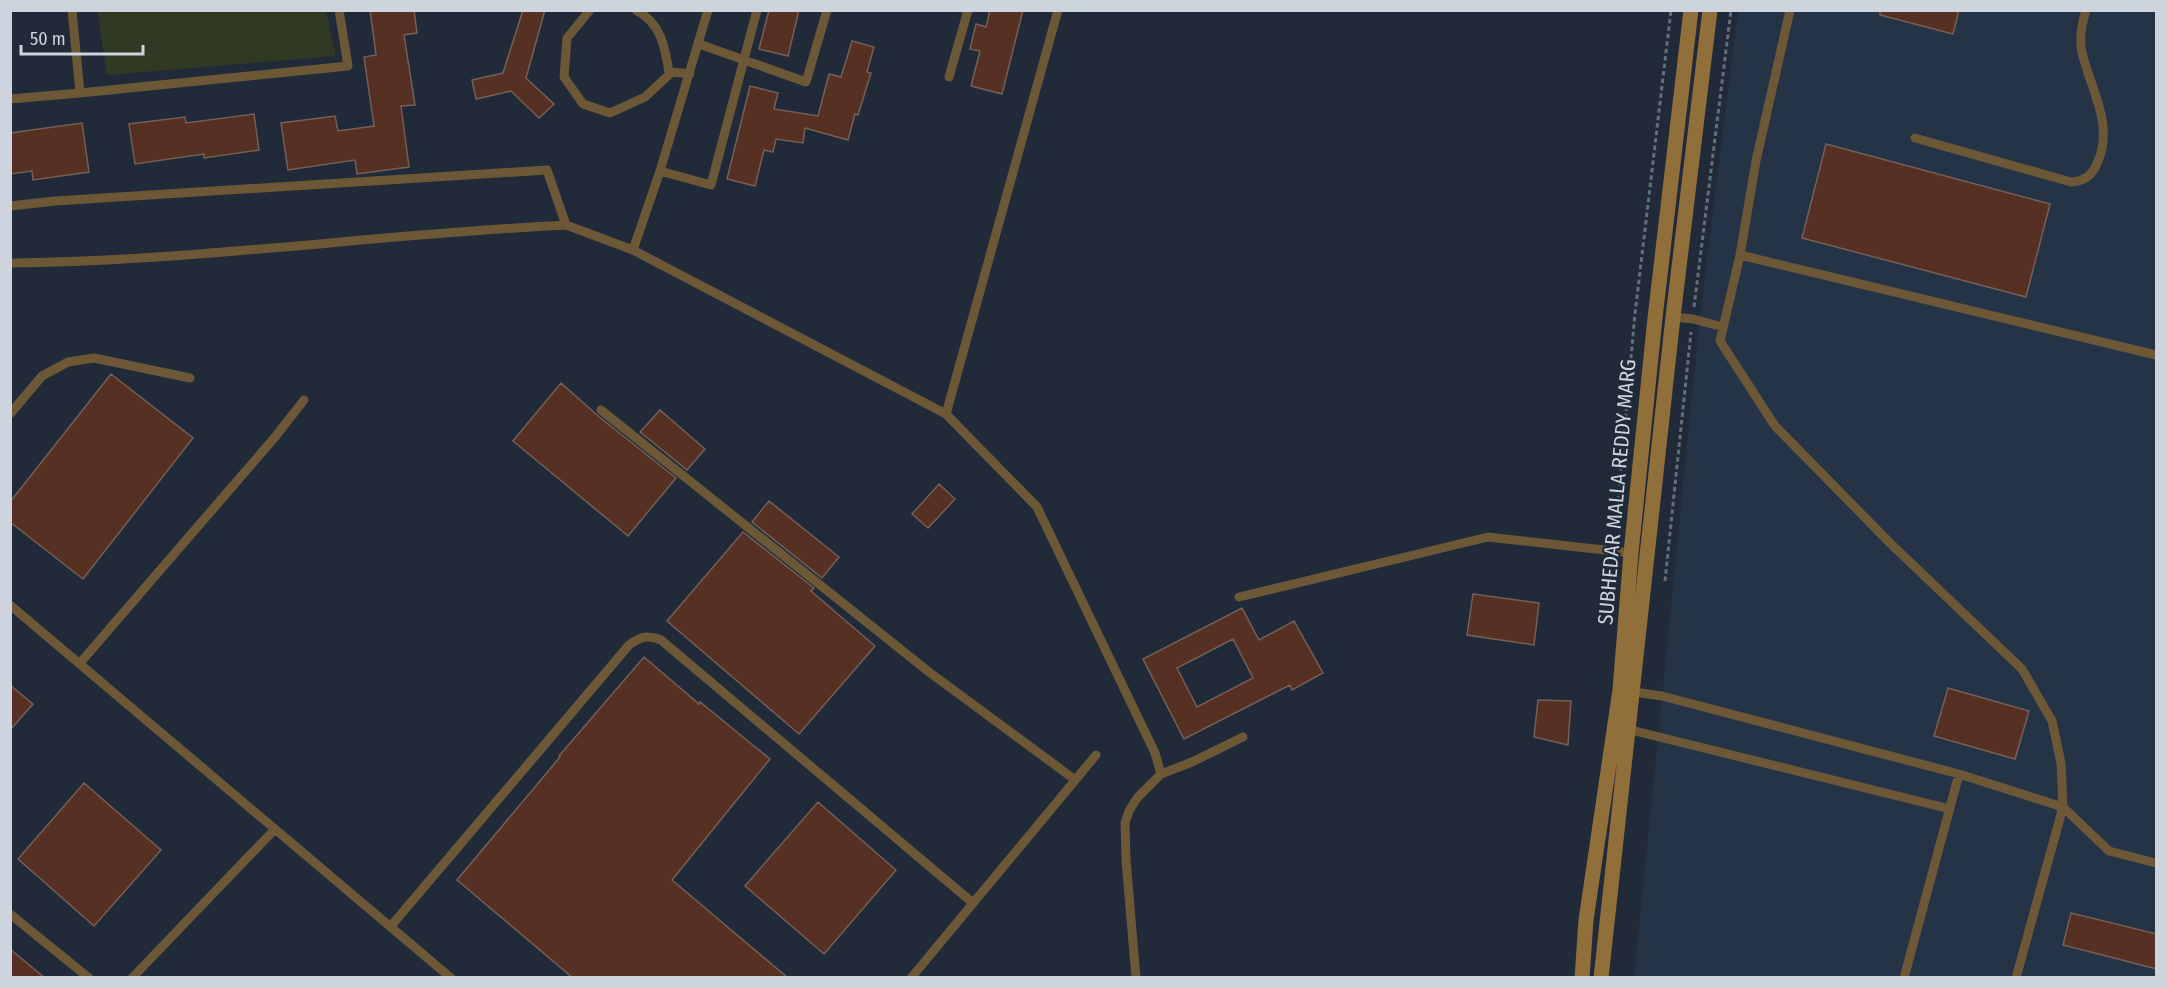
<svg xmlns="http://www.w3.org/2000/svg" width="2167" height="988" font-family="'Fira Sans Condensed',sans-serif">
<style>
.built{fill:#253346}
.green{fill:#303923}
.building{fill:#563022;stroke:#756058;stroke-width:1.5;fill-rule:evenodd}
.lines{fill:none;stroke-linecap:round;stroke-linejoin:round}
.path{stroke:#656e7a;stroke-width:3;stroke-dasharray:4.5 3;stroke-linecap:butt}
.service{stroke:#6c5737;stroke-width:9}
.secondary{stroke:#916f3b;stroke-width:15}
.labels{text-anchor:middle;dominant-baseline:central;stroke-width:4.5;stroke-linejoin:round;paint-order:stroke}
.street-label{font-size:21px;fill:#cdd4de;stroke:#202a38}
</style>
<rect width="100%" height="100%" fill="#202a38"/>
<path class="built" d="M 1738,11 L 2156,11 L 2156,977 L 1634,978 L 1700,317 Z"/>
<path class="green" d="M 97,11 L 326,11 L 336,56 L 107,75 Z"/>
<path class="building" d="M 370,10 L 414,10 L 417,33 L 404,35 L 415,105 L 401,106 L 409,167 L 357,174 L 355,160 L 288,170 L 281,123 L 335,116 L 338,131 L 374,126 L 364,57 L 376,55 Z
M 523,10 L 545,10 L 526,78 L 554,104 L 539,118 L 511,91 L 476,99 L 472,80 L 503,73 Z
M 769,10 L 799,10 L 788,56 L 759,49 Z
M 990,10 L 1023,10 L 1002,94 L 971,86 L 980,51 L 970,49 L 976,24 L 986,27 Z
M 1880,10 L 1959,10 L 1953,34 L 1880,15 Z
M 852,41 L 874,47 L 867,72 L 871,73 L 858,115 L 855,114 L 848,140 L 805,128 L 803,143 L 776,139 L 773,152 L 764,150 L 755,186 L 727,179 L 750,86 L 778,93 L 774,109 L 818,116 L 829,74 L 841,77 Z
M 254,114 L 259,150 L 204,158 L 204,154 L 135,164 L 129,124 L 185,117 L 186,123 Z
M 82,123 L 89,172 L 33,180 L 32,171 L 10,174 L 10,133 Z
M 1826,144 L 2050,204 L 2026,297 L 1802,238 Z
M 111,374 L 193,438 L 83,579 L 10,522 L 10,502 Z
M 561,383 L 597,415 L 676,478 L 628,536 L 513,441 Z
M 660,410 L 705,449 L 687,470 L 640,432 Z
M 939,484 L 955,499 L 928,528 L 912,514 Z
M 769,501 L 839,557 L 822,578 L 752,522 Z
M 743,532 L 814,588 L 811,591 L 875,646 L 799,734 L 667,621 Z
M 1473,594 L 1539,603 L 1534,645 L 1467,635 Z
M 1242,608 L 1259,640 L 1294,621 L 1323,673 L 1292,690 L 1290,685 L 1184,739 L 1143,659 ZM 1233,639 L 1253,678 L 1197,707 L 1177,668 Z
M 644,657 L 699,704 L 700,702 L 770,759 L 672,880 L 788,978 L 573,978 L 457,880 L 560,757 L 559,756 Z
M 10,685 L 33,704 L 10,730 Z
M 1948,688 L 2029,711 L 2015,759 L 1934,736 Z
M 1538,700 L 1571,701 L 1568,745 L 1534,737 Z
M 84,783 L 161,850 L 94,926 L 18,859 Z
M 818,802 L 896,870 L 824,954 L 745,886 Z
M 2071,913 L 2157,934 L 2157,969 L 2063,945 Z
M 10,949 L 45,978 L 10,978 Z"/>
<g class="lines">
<path class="path" d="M 1694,307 L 1731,10
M 1616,523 L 1635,314 L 1671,10
M 1665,581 L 1691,332"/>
<path class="service" d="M 72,10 L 80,93 L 348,66 L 339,10
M 590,10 L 567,38 L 564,77 L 583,104 L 610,113 L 645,97 L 672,72 L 690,74
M 636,10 C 661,23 665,47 669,72 L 672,72
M 699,44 L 806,82 L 827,10
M 949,77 L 968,10
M 10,99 L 80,93
M 1915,138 L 2071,182 C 2085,181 2093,175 2098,161 C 2114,123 2090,89 2082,52 C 2079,39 2082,23 2086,10
M 660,171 L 711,185 L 757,10
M 10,206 L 55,201 L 547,170 L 566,225 L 633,250 L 946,414 L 1058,10
M 633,250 L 660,171 L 708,10
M 1740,255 L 2156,355
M 10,263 C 196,261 380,234 566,225
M 1673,317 L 1693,319 L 1723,327
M 601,410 L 929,672 L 1074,779
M 10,414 L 42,376 L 68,362 L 94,358 L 190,378
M 946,414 L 1037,507 L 1155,753 L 1161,774
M 1239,597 L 1488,537 L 1631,553
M 10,605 L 451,978
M 80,663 L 275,437 L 304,400
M 1628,691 L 1662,696 L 1959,774 L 2063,807 L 2061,763 L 2052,721 L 2022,669 L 1891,544 L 1775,426 L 1720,341 L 1740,255 L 1756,161 L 1790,10
M 1623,728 L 1950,809
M 10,914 L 89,978
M 391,926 L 629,645 C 641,636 648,635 661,640 L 973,903
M 132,978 L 275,829
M 911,978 L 1096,755
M 1136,978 L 1126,860 L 1125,823 L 1129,811 L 1137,798 L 1161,774 L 1192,762 L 1243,737
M 1904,978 L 1959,774
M 2016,978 L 2063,807 L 2109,851 L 2156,863"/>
<path class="secondary" d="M 1582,978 L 1586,920 L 1620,690 L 1631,553 L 1655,318 L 1691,10
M 1601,978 L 1673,317 L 1710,10"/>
</g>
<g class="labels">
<g class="street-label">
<text transform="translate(1617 492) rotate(-85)">SUBHEDAR MALLA REDDY MARG</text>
</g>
</g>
<rect width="2167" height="988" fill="none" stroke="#cdd4de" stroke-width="24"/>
<path d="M21 45v9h122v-9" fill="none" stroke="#cdd4de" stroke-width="3"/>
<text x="30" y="45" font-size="18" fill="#cdd4de" stroke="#202a38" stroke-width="4.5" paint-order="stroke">50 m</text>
</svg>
